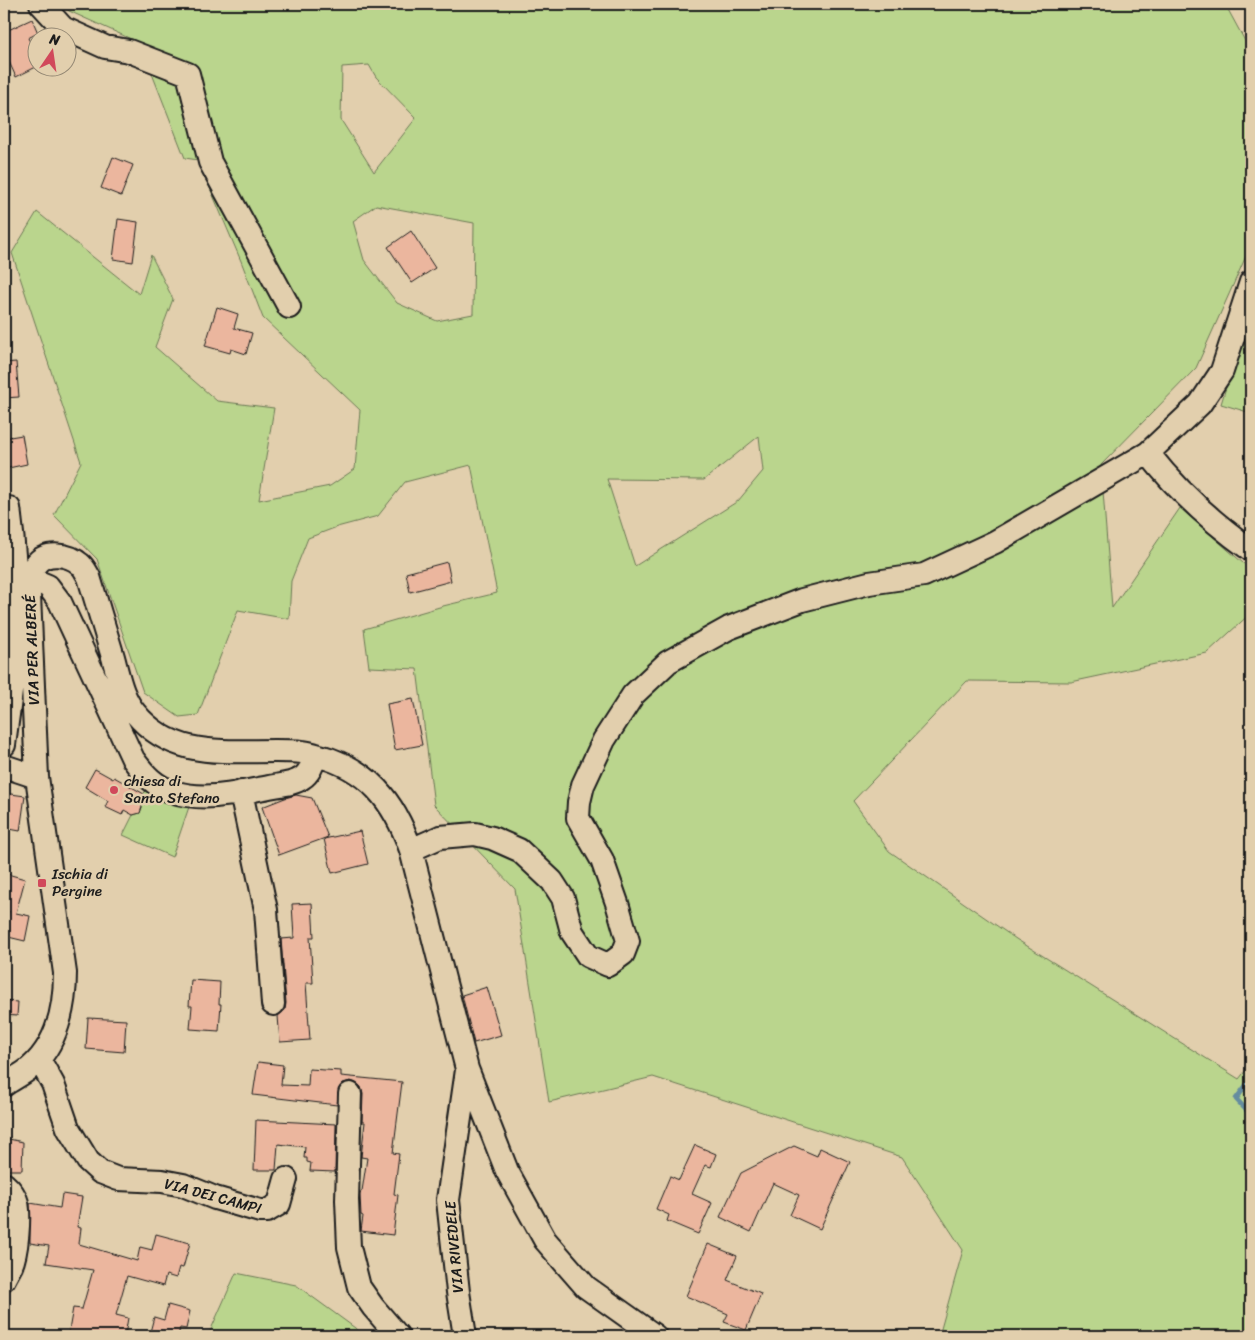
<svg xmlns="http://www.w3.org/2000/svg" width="1255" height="1340" font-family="Sriracha,sans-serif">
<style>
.green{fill:#bad58d;stroke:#6b7854;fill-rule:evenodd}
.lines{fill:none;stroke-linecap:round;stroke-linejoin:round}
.stream{stroke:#658c9f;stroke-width:5}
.building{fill:#ebb69e;stroke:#1c1c1c}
.minor-casing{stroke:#1c1c1c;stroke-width:26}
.minor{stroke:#e2cfad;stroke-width:22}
.poi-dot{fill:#d1495b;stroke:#e2cfad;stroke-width:2}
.labels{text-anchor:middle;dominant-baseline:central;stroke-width:5;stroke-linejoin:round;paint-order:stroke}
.street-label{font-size:15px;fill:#1c1c1c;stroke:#e2cfad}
.poi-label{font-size:15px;fill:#1c1c1c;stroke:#e2cfad;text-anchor:start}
</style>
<rect width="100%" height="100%" fill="#e2cfad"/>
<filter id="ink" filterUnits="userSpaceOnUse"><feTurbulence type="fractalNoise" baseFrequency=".02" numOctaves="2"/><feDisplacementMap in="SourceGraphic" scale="10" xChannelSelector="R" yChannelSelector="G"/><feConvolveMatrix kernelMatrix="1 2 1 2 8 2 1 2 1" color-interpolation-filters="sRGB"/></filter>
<g filter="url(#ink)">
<path class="green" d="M 62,4 L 1225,4 L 1251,52 L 1251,245 L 1196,368 L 1101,465 L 1112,608 L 1180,508 L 1251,570 L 1251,613 L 1207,653 L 1071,682 L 967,681 L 853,801 L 889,851 L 1016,939 L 1239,1079 L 1251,1064 L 1251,1336 L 939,1336 L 963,1250 L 902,1157 L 653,1077 L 549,1102 L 515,889 L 434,805 L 417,669 L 369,667 L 364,629 L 443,606 L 497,593 L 471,465 L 405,482 L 378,516 L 337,527 L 308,538 L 291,581 L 289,619 L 238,610 L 198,715 L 179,717 L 143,692 L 97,559 L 54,515 L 81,462 L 12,253 L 37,212 L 139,294 L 151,255 L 173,299 L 155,347 L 217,401 L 274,408 L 259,500 L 330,486 L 355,469 L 360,410 L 263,318 L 241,261 L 198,160 L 185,158 L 140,43 L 69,11 ZM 369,65 L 376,77 L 416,118 L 374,172 L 341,120 L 342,67 ZM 376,205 L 474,223 L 473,314 L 437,321 L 397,303 L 364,260 L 353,221 ZM 759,436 L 763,471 L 738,501 L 635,566 L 607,479 L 704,480 Z
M 1251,304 L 1251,413 L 1221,404 Z
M 148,786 L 190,804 L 172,857 L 123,835 L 133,815 L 140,813 L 142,807 L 140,801 Z
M 236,1273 L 296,1285 L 366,1336 L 208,1336 Z"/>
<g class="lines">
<path class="stream" d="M 1251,1079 L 1236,1099 L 1251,1115"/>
</g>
<path class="building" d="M 32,19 L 38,33 L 28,38 L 38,57 L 38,66 L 16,77 L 4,51 L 4,32 Z
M 113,157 L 133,165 L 121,196 L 101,188 Z
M 118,219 L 138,222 L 133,262 L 113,259 Z
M 411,231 L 435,268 L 412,283 L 388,247 Z
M 217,307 L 238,314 L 234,328 L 252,333 L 246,354 L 231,349 L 230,353 L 205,346 Z
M 16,362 L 19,397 L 4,398 L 4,363 Z
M 22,435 L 27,464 L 4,469 L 4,438 Z
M 447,562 L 451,581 L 410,592 L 406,573 Z
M 413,699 L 422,745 L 395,750 L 387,704 Z
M 95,769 L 113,779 L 114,777 L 144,794 L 140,801 L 142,807 L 140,813 L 133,815 L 124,810 L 122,815 L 105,807 L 108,801 L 85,787 Z
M 4,793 L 25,796 L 20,831 L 4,828 Z
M 296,795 L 312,798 L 328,837 L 279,855 L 262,807 L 285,798 Z
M 360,831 L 368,864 L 332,873 L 324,839 Z
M 4,873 L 25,879 L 16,913 L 30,916 L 25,941 L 4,936 L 9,911 L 4,910 Z
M 312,903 L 314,937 L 310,937 L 313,983 L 306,983 L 310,1040 L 280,1042 L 278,1016 L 285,1010 L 286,1003 L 281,939 L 294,938 L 292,904 Z
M 191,980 L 220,982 L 219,1004 L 221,1004 L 219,1031 L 190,1029 L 192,1006 L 189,1006 Z
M 487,987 L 501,1035 L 474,1043 L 462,995 Z
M 4,1001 L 18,1002 L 17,1016 L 4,1015 Z
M 88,1018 L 126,1020 L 124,1052 L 86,1049 Z
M 258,1062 L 283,1065 L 281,1085 L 308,1086 L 309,1069 L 341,1071 L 341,1076 L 402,1082 L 393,1153 L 399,1154 L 394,1194 L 398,1195 L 393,1235 L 361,1231 L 363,1216 L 361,1215 L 360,1195 L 361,1191 L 362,1191 L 367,1158 L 361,1157 L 365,1122 L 362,1122 L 363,1094 L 361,1087 L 356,1083 L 351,1081 L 343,1083 L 339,1088 L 337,1105 L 253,1095 Z
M 256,1120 L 336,1124 L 335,1172 L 310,1171 L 311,1163 L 307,1162 L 307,1158 L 304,1158 L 305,1147 L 278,1144 L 276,1170 L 254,1170 Z
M 4,1138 L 23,1142 L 22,1170 L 4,1170 Z
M 695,1145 L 716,1154 L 711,1167 L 705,1165 L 692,1194 L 712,1203 L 698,1234 L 667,1221 L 669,1215 L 656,1209 L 670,1176 L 679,1180 Z
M 794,1146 L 817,1156 L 820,1148 L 850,1162 L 820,1229 L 790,1215 L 799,1195 L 773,1183 L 751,1232 L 720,1217 L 741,1173 Z
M 62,1194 L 82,1197 L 77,1227 L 81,1228 L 79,1244 L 137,1261 L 140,1247 L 152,1250 L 156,1234 L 190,1243 L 183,1268 L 179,1267 L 176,1278 L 166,1275 L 163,1286 L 127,1276 L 116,1315 L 128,1318 L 125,1335 L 68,1336 L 73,1308 L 82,1309 L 93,1270 L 46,1263 L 49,1246 L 30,1243 L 30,1203 L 60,1208 Z
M 708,1244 L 737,1256 L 727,1280 L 761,1294 L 746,1330 L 724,1322 L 728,1314 L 686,1296 Z
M 168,1305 L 190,1311 L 186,1329 L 180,1328 L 178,1336 L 149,1336 L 154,1317 L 164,1320 Z"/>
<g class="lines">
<defs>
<path id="minor" d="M 41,4 L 63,28 L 105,47 L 129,51 L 188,74 L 210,162 L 289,307
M 1148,453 C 1177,490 1213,523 1251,550
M 31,579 L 48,586 L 60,602 L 133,759 C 144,774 155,787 174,792 C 205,802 238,793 269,787 C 279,785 294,784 302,778 C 310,773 313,763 316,755
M 4,745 C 9,704 16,664 17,623 C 17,584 14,546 9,508
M 4,766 L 37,777
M 241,792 L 266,910 L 273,1004
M 411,850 L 440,837 L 475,834 L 492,838 L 519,850 L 552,881 L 563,898 L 572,932 L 588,956 L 608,965 L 623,954 L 628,941 L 617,903 L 602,860 L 578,818 L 579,802 L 583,785 L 604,740 L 633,695 L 668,662 L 729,628 L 802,600 L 869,583 L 924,575 L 995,542 L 1148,453 L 1200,404 L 1222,371 L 1251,282
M 39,1059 L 53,1084 L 68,1128 L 88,1161 L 100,1172 L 118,1179 L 162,1181 L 183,1185 L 215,1198 L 260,1211 L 267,1211 L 279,1204 L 286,1179
M 4,1085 C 12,1079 22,1075 30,1068 C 57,1045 65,1007 65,973 L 37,777 L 29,595 C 30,586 30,571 36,564 C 46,551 69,554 80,564 C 84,567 86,572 89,577 C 97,603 105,630 113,657 C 118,675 122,698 135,713 C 172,758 222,751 275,751 C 284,751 293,751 302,752 C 307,752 312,754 316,755 C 368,768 394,801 411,850 L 467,1069 L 507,1171 L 545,1240 L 586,1287 L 655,1336
M 350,1094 L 347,1200 L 349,1247 L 359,1287 L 373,1307 L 398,1336
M 4,1184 C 10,1189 15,1195 17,1203 C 20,1217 17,1253 11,1266 C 9,1270 6,1275 4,1279
M 465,1336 L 458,1292 L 448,1200 L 467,1070"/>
</defs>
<use href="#minor" class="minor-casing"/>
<use href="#minor" class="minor"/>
</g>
</g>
<g class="poi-dot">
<circle cx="114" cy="790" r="5"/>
<rect x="37" y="878" width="10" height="10" rx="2.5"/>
</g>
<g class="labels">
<g class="street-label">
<text transform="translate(32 650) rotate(-92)">VIA PER ALBERÉ</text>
<text transform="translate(213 1196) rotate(15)">VIA DEI CAMPI</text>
<text transform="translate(454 1247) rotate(-95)">VIA RIVEDELE</text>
</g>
<g class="poi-label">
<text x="124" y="781">chiesa di<tspan x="124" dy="17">Santo Stefano</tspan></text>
<text x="52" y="874">Ischia di<tspan x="52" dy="17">Pergine</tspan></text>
</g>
</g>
<rect width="1255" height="1340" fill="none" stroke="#e2cfad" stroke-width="20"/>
<rect x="10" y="10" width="1235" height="1320" fill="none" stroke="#1c1c1c" stroke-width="2" filter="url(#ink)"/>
<g transform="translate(52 52) rotate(13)"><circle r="24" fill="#e2cfad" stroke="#938773"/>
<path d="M0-4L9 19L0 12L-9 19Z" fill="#d1495b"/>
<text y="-8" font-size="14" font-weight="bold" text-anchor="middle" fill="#1c1c1c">N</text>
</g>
</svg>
